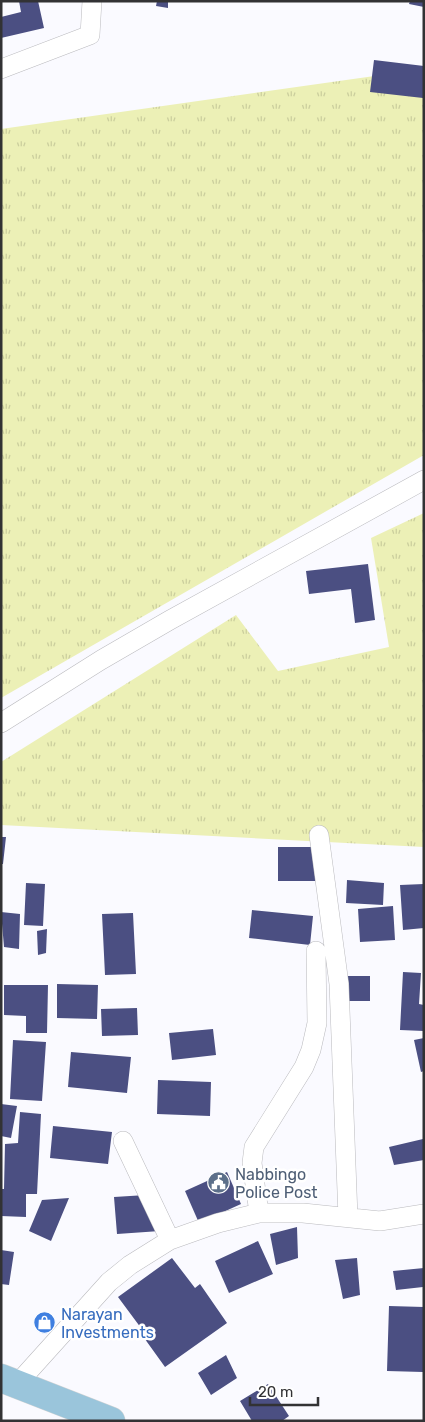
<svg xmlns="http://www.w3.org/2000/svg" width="425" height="1422" font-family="Rubik,sans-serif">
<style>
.grass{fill:url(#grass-tufts)}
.building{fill:#4b4f82}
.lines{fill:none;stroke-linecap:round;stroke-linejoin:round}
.minor-casing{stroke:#bababe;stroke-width:20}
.primary-casing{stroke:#d6d6d6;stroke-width:29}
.minor{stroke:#fff;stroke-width:19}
.primary{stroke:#9ac5db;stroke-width:28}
.labels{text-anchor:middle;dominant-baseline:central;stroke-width:5;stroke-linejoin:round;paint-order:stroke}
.service-label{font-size:16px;fill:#4e5e75;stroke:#fff;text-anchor:start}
.shop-label{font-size:16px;fill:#366cbe;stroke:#fff;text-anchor:start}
</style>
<defs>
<pattern id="grass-tufts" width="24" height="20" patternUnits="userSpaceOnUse" patternTransform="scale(1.25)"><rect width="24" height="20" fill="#ecf0b6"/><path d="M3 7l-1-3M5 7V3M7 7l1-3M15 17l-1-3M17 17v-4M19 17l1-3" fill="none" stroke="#cbce9d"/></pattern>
</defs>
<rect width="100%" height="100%" fill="#fafaff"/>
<path class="grass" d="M 424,69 L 424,455 L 1,698 L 1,129 Z
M 424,513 L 424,847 L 1,825 L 1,762 L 236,615 L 278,671 L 389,647 L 371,538 Z"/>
<path class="building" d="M 19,1 L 38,1 L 44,28 L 1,38 L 1,17 L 21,12 Z
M 157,1 L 168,1 L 168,8 L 156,6 Z
M 410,1 L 424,1 L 424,7 L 409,4 Z
M 374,60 L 424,66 L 423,98 L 370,92 Z
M 368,564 L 375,620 L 355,623 L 351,589 L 309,594 L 306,571 Z
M 1,837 L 6,837 L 3,864 L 1,864 Z
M 278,847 L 315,847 L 315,881 L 278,881 Z
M 347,880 L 384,883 L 383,905 L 346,903 Z
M 26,883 L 45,884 L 43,926 L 24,925 Z
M 424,884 L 424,928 L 403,930 L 400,885 Z
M 393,906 L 395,940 L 360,942 L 358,909 Z
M 252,910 L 313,916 L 310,945 L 249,938 Z
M 1,912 L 20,914 L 19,949 L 4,947 Z
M 133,913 L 136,974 L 105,975 L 102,914 Z
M 47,929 L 46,953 L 38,955 L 37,931 Z
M 403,972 L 421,973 L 419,1004 L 424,1005 L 424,1031 L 400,1030 Z
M 346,976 L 370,976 L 370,1001 L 346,1001 Z
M 57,984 L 98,985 L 97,1019 L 57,1018 Z
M 4,985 L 48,985 L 47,1033 L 26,1033 L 26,1016 L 4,1015 Z
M 137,1008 L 138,1035 L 102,1036 L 101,1009 Z
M 213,1029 L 216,1055 L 172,1060 L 169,1033 Z
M 424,1038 L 424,1071 L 421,1072 L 414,1040 Z
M 13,1040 L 46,1042 L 42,1101 L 10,1099 Z
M 71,1052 L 131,1057 L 127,1093 L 68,1087 Z
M 158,1080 L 211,1082 L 210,1116 L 157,1114 Z
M 1,1104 L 17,1106 L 11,1138 L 1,1136 Z
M 20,1112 L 41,1114 L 37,1194 L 26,1194 L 26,1217 L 1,1216 L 1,1189 L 4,1189 L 5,1144 L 18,1143 Z
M 53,1126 L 112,1132 L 108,1164 L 50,1158 Z
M 423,1139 L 424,1160 L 394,1165 L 389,1147 Z
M 227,1172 L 241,1204 L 199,1223 L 185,1191 Z
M 146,1195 L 160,1231 L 117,1234 L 114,1197 Z
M 69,1198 L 51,1241 L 29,1231 L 42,1200 Z
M 297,1227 L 298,1258 L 276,1265 L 270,1234 Z
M 258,1241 L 273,1274 L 229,1293 L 215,1261 Z
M 1,1250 L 14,1252 L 9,1285 L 1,1284 Z
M 172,1258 L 195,1288 L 200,1284 L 227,1323 L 165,1367 L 137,1328 L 141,1328 L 118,1297 Z
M 357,1258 L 360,1295 L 343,1299 L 335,1260 Z
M 424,1268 L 423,1287 L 396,1290 L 393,1271 Z
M 389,1306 L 424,1307 L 423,1372 L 387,1371 Z
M 226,1355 L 237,1378 L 211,1395 L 198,1373 Z
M 268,1384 L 289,1416 L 282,1421 L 252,1421 L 240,1401 Z"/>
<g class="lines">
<defs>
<path id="minor" d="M 1,69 L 90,35 L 92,1
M 1,723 L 101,660 L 170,620 L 424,480
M 319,835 L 339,984 L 348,1217
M 123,1141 L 170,1240
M 259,1213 L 252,1163 L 254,1147 L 304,1067 L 311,1050 L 317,1023 L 316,951
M 18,1383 L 109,1282 L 130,1265 L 170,1240 L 218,1223 L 259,1213 L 303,1213 L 380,1221 L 424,1214"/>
<path id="primary" d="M 1,1378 L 111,1421"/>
</defs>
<use href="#minor" class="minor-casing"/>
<use href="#primary" class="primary-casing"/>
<use href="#minor" class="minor"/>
<use href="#primary" class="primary"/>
</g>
<defs>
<symbol id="civic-disc" viewBox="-11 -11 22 22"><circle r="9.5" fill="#5c6f8a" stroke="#fff"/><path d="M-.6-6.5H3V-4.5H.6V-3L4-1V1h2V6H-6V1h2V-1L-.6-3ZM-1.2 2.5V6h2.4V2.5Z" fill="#fff"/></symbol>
<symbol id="shop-disc" viewBox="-11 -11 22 22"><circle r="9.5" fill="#3f7fe0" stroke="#fff"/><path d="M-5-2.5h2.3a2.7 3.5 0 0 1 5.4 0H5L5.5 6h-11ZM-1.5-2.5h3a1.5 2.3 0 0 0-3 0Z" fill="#fff"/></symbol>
</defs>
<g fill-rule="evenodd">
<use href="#civic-disc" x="206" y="1170" width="25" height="25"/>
<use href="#shop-disc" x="32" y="1310" width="25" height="25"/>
</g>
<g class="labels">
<g class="service-label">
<text x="235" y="1174">Nabbingo<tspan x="235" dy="18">Police Post</tspan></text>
</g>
<g class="shop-label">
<text x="61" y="1314">Narayan<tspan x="61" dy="18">Investments</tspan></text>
</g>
</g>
<rect width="425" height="1422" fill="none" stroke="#323234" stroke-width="5"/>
<path d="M250 1397v8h68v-8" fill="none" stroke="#323234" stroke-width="2.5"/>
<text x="258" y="1397" font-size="15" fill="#323234" stroke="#ffffff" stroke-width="4" paint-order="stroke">20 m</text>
</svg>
